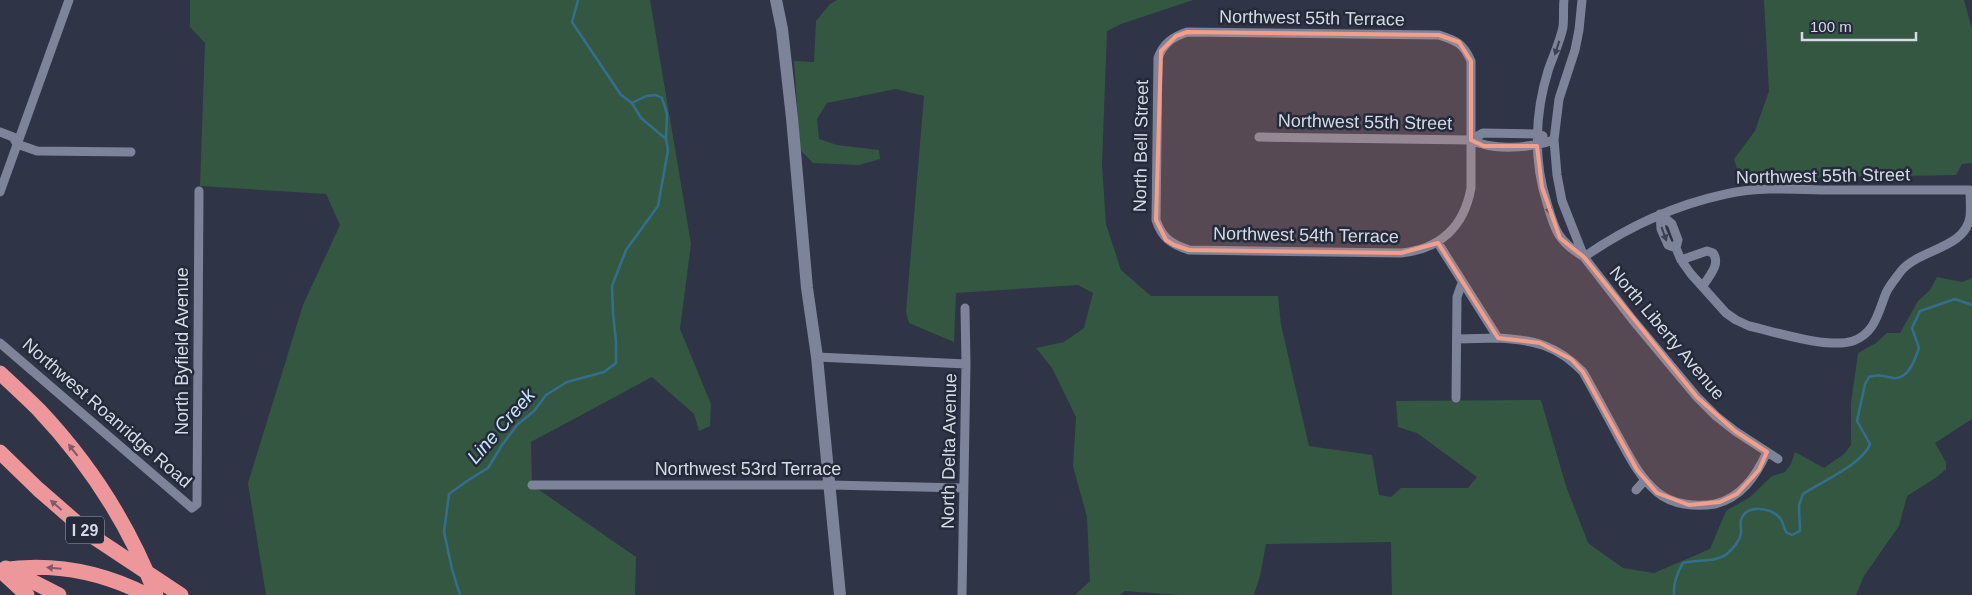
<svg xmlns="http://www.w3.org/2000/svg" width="1972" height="595" font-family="Arial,sans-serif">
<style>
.green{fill:#345742}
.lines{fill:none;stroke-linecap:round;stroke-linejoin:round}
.stream{stroke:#336f8d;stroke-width:2.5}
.street{stroke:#7d8398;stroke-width:9}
.secondary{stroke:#7d8398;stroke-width:12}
.highway{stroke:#ed979b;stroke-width:15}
.oneway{fill:#3b4052}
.oneway2{fill:#7f5b66}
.marked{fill:#f49e89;fill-opacity:0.2;stroke:#f49e89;stroke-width:4;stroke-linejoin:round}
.labels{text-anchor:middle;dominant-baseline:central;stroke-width:5;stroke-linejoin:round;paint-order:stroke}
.shield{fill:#252a3b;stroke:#a1a5b2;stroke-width:1}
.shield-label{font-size:16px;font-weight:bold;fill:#d6dae5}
.street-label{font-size:18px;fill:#d6dae5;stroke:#252a3b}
.water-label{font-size:19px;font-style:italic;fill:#c6e7fa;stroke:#252a3b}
</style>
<rect width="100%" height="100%" fill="#2f3446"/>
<path class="green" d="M 190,0 L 650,0 L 691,244 L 680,329 L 711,404 L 710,426 L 699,431 L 694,414 L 652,377 L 531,442 L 532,485 L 636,557 L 635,595 L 266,595 L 248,483 L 303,305 L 340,225 L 326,194 L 200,186 L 205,43 L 190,27 Z
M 837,0 L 1193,0 L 1121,24 L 1107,31 L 1102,165 L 1106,224 L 1121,270 L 1151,296 L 1278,296 L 1281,325 L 1309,446 L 1372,455 L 1379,495 L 1391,497 L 1401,488 L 1468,488 L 1477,477 L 1417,433 L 1398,427 L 1396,401 L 1541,400 L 1566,486 L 1588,543 L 1623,568 L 1654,573 L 1710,549 L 1726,511 L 1750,497 L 1772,476 L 1785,472 L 1791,464 L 1795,452 L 1824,468 L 1844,454 L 1851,445 L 1851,403 L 1858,353 L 1876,343 L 1887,333 L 1900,333 L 1918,301 L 1930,290 L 1937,277 L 1962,282 L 1972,278 L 1972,419 L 1935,443 L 1946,462 L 1946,469 L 1937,477 L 1907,496 L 1899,526 L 1864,576 L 1856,595 L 1392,595 L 1391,542 L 1266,544 L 1260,576 L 1254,595 L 1178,595 L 1125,591 L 1120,595 L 1075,595 L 1090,581 L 1087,517 L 1073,466 L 1076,417 L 1052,368 L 1036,348 L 1064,342 L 1084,328 L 1093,293 L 1078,285 L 956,293 L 954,342 L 909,323 L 906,312 L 924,96 L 896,89 L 827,103 L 817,119 L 819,139 L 837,145 L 879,150 L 880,159 L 859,165 L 813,163 L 800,150 L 794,61 L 814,62 L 816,21 L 830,4 Z
M 1764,0 L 1964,0 L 1972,29 L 1972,163 L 1962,164 L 1956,175 L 1740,179 L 1734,159 L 1755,131 L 1769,91 Z"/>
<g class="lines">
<path class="stream" d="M 632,103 L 646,96 L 656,95 L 662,98 L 667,114 L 666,138
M 460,595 L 452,569 L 444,532 L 449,494 L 467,481 L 488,468 L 502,445 L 517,425 L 534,411 L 546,395 L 567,382 L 604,372 L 616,363 L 616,341 L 613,313 L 612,286 L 626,250 L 658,206 L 668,150 L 666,139 L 641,118 L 632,103 L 621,95 L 572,22 L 578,0
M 1674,595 C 1673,583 1677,573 1683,563 C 1697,559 1715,563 1727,554 C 1733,549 1741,539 1741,532 C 1741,528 1740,524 1741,520 C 1746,504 1771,507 1780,518 C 1783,522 1784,528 1786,532 L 1792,535 L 1800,531 L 1799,505 L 1803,494 C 1821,482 1863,464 1870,444 L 1857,421 L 1865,384 L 1869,377 C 1879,374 1883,376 1893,378 C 1908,380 1915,360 1919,348 L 1912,328 L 1920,311 L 1955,299 L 1972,305"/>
<path class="street" d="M 1564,0 C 1563,9 1564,18 1563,27 C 1560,42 1553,56 1548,71 C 1535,113 1533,160 1547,203 C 1555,231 1558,241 1584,257
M 1582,0 L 1579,30 L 1575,50 L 1559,99 L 1554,140 L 1557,175 L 1562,201 L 1584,257 L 1632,319 L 1697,397 L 1716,416 L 1735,431 L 1778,459
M 1187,32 L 1439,35 C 1457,41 1463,43 1471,61 L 1471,188 C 1464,227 1440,249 1401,253 L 1189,250 C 1171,244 1162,238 1156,220 L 1158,58 C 1163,44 1172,37 1187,32 Z
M 0,132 L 13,137 L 17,144 L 37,151 L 131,152
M 1259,137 L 1471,140 C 1494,151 1530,148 1554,140
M 1471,140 L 1483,133 L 1538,134 L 1543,136
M 0,192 L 69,0
M 1660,214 L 1661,229 L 1668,245 L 1676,248
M 1438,243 L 1498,338 C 1534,340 1557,345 1583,372 C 1595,393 1606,414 1618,436 C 1629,456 1639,477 1657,492 C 1672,505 1696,507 1715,504 C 1741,498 1756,476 1767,452
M 1584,257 C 1627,227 1675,205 1726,194 C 1758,187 1792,189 1825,190 C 1873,190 1922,190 1970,190 C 1970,199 1971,208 1970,217 C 1965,249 1919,249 1901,271 C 1896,278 1889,286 1886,293 C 1878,313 1875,333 1853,341 C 1827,349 1776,332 1749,326 L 1736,320 L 1726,313 L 1691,274 L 1681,260 L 1676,248 L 1678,240 L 1672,224 L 1660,214
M 1681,260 L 1707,251 L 1713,253 C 1721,264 1709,276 1703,286
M 1457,339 L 1498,338
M 0,343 L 192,508 L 197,504 L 199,191
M 817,357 L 966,364
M 1456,398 L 1457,297 L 1462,283
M 532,485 L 830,485 L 964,488
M 1636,490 L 1645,480
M 962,595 L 966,364 L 965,308"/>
<path class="secondary" d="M 776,0 L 782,29 L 792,118 L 807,288 L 817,357 L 840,595"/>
<path class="highway" d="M 0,373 C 13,385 26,397 39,410 C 89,463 130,527 156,595
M 0,452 L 38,489 L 92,536 L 181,595
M 6,568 L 59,595
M 0,570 C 53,562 100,571 147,595
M 1,571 L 27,595"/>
</g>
<defs><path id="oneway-solid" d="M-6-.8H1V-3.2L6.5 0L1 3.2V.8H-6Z" transform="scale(1.25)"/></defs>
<g class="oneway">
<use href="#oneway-solid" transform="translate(1557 48) rotate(108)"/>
<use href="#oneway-solid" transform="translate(1548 207) rotate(73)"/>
<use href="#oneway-solid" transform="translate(1664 234) rotate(70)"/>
</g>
<g class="oneway2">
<use href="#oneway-solid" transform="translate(73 450) rotate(-128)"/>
<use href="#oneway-solid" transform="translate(56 505) rotate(-139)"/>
<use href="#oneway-solid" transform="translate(54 568) rotate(-175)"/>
</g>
<path class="marked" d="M 1187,32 L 1439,35 L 1459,42 L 1471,61 L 1471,140 L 1484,146 L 1537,146 L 1542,187 L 1560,238 L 1584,257 L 1697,397 L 1735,431 L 1767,452 L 1759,470 L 1737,494 L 1720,502 L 1689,505 L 1657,493 L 1637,470 L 1583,372 L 1571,359 L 1540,343 L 1498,338 L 1438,243 L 1401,253 L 1189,250 L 1174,245 L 1166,240 L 1156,220 L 1161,51 L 1176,36 Z"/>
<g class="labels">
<rect class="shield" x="66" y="516.5" width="38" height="27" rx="4"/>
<g class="shield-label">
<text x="85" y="530">I 29</text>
</g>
<g class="street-label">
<text transform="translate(1312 18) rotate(1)">Northwest 55th Terrace</text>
<text transform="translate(1365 122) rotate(1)">Northwest 55th Street</text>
<text transform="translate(1141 146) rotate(-89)">North Bell Street</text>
<text transform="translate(1823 176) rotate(-1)">Northwest 55th Street</text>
<text transform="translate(1306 235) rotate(1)">Northwest 54th Terrace</text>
<text transform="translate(1667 333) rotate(50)">North Liberty Avenue</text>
<text transform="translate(182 351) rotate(-90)">North Byfield Avenue</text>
<text transform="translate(107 413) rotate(41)">Northwest Roanridge Road</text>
<text transform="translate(949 451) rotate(-89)">North Delta Avenue</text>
<text x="748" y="469">Northwest 53rd Terrace</text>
</g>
<g class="water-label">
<text transform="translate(501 426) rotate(-49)">Line Creek</text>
</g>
</g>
<path d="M1802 32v8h114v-8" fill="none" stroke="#d6dae5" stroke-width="2.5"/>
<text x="1810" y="32" font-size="15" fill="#d6dae5" stroke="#252a3b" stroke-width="4" paint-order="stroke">100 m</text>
</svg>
